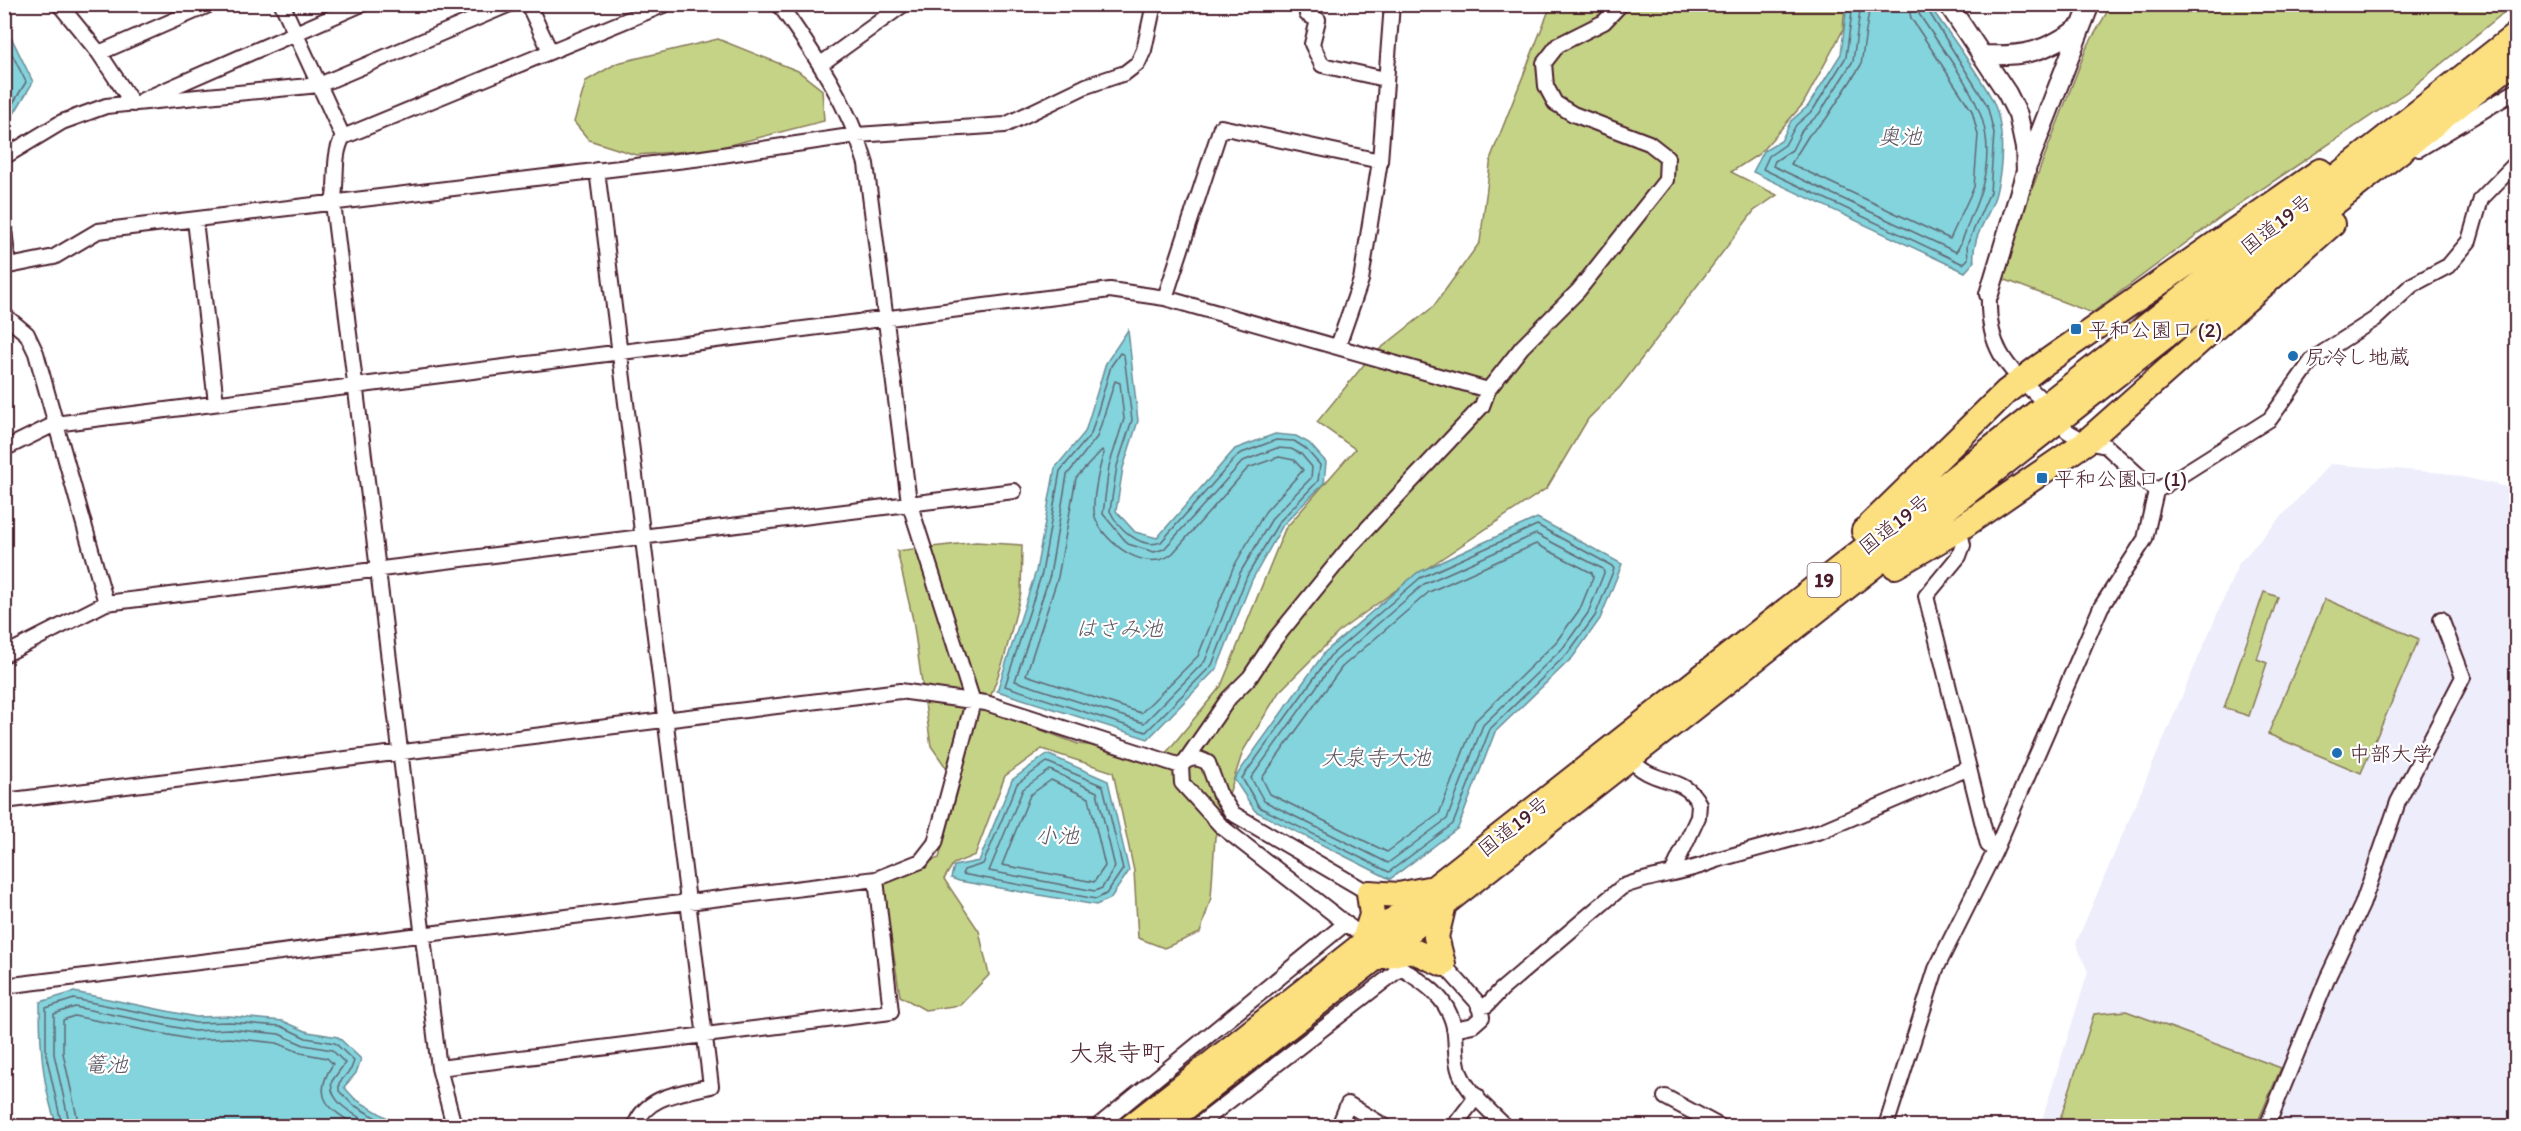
<svg xmlns="http://www.w3.org/2000/svg" width="2521" height="1131" font-family="Itim,'Klee One',sans-serif">
<style>
.built{fill:#eeedfc}
.green{fill:#c5d387;stroke:#887959;stroke-width:1.5}
.water{fill:#83d4dd;stroke:#6c8c96;stroke-width:1.5}
.lines{fill:none;stroke-linecap:round;stroke-linejoin:round}
.shore{stroke:#616772;stroke-width:1.5}
.street-casing{stroke:#4a1f2b;stroke-width:18}
.secondary-casing{stroke:#4a1f2b;stroke-width:22}
.highway-casing{stroke:#4a1f2b;stroke-width:28}
.street{stroke:#fff;stroke-width:14}
.secondary{stroke:#fff;stroke-width:18}
.highway{stroke:#fce080;stroke-width:24}
.poi-dot{fill:#1f6fb2;stroke:#fff;stroke-width:2}
.labels{text-anchor:middle;dominant-baseline:central;stroke-width:4.5;stroke-linejoin:round;paint-order:stroke}
.shield{fill:#fff;stroke:#80626b;stroke-width:1.5}
.shield-label{font-size:20px;font-weight:bold;fill:#4a1f2b}
.street-label{font-size:21px;fill:#4a1f2b;stroke:#fff}
.poi-label{font-size:21px;fill:#4a1f2b;stroke:#fff;text-anchor:start}
.water-label{font-size:22px;font-style:italic;fill:#5b5560;stroke:#fff}
.quarter-label{font-size:24px;fill:#4a1f2b;stroke:#fff}
</style>
<rect width="100%" height="100%" fill="#fff"/>
<filter id="ink" filterUnits="userSpaceOnUse"><feTurbulence type="fractalNoise" baseFrequency=".0167" numOctaves="2"/><feDisplacementMap in="SourceGraphic" scale="12" xChannelSelector="R" yChannelSelector="G"/><feConvolveMatrix kernelMatrix="1 2 1 2 8 2 1 2 1" color-interpolation-filters="sRGB"/></filter>
<g filter="url(#ink)">
<path class="built" d="M 2330,464 L 2444,473 L 2516,489 L 2516,1126 L 2040,1126 L 2088,972 L 2076,943 L 2239,563 Z"/>
<path class="green" d="M 1551,5 L 1845,5 L 1843,30 L 1803,104 L 1759,154 L 1731,172 L 1777,195 L 1754,211 L 1620,387 L 1588,419 L 1547,488 L 1414,577 L 1341,630 L 1279,692 L 1243,751 L 1215,837 L 1211,898 L 1200,933 L 1164,948 L 1138,938 L 1134,871 L 1113,772 L 1042,749 L 1005,776 L 975,855 L 953,864 L 944,879 L 979,931 L 989,975 L 960,1005 L 925,1010 L 900,996 L 882,879 L 939,858 L 959,786 L 931,746 L 913,620 L 897,551 L 976,542 L 1022,545 L 1021,593 L 1004,659 L 986,709 L 1078,744 L 1166,753 L 1221,686 L 1285,529 L 1355,449 L 1317,422 L 1371,356 L 1433,307 L 1480,242 L 1491,157 Z
M 2111,5 L 2513,5 L 2408,91 L 2226,213 L 2092,313 L 1998,277 L 2086,49 Z
M 718,39 L 798,71 L 822,90 L 824,121 L 714,149 L 636,155 L 589,140 L 574,122 L 586,81 L 617,63 Z
M 2264,592 L 2278,597 L 2257,659 L 2267,663 L 2249,716 L 2224,708 Z
M 2325,599 L 2419,639 L 2361,773 L 2268,734 Z
M 2126,1011 L 2281,1068 L 2256,1126 L 2058,1126 L 2094,1014 Z"/>
<path class="water" d="M 1847,5 L 1929,5 C 1949,34 1977,70 1993,101 C 2005,127 2003,166 1996,193 C 1990,217 1971,235 1974,262 L 1965,272 L 1753,172 L 1764,151 L 1781,141 L 1791,121 L 1808,106 L 1841,54 Z
M 5,38 L 12,39 L 33,82 L 5,129 Z
M 1128,330 L 1138,421 L 1123,468 L 1116,511 L 1135,532 L 1157,538 L 1235,449 L 1275,434 L 1296,436 L 1309,443 L 1326,462 L 1324,483 L 1283,525 L 1252,580 L 1217,668 L 1148,739 L 997,691 L 1036,571 L 1055,468 L 1085,432 L 1106,363 Z
M 1537,518 L 1622,564 L 1600,619 L 1573,657 L 1495,732 L 1458,828 L 1390,879 L 1255,811 L 1234,779 L 1325,652 L 1417,573 Z
M 1047,754 L 1108,781 L 1129,871 L 1110,899 L 1096,905 L 959,881 L 951,878 L 954,866 L 979,861 L 1012,780 Z
M 74,992 L 196,1017 L 229,1016 L 283,1021 L 308,1032 L 338,1037 L 361,1059 L 356,1073 L 344,1087 L 355,1099 L 401,1126 L 57,1126 C 42,1086 40,1045 40,1002 Z"/>
<g class="lines">
<path class="shore" d="M 1853,4 L 1846,57 L 1813,110 L 1796,125 L 1785,145 L 1769,156 L 1763,169 L 1963,264 L 1968,259 L 1967,245 L 1990,192 L 1994,133 L 1987,105 L 1924,4
M 1861,4 L 1853,61 L 1819,114 L 1802,130 L 1792,150 L 1775,161 L 1773,166 L 1956,252 C 1963,243 1967,225 1972,214 C 2012,125 1965,85 1919,14 L 1917,4
M 1870,4 L 1861,65 L 1826,119 L 1809,135 L 1791,164 L 1950,239 L 1974,187 L 1978,135 L 1972,111 L 1911,18 L 1908,4
M 4,44 L 8,46 L 26,82 L 4,118
M 1120,353 L 1124,355 L 1132,420 L 1117,466 L 1110,511 C 1118,528 1141,550 1161,542 L 1239,454 L 1276,440 L 1294,441 L 1305,448 L 1320,465 L 1318,481 L 1279,522 L 1247,576 L 1212,665 L 1146,732 L 1005,686 L 1042,573 L 1060,471 L 1091,434 L 1111,366 Z
M 1115,381 L 1120,383 L 1124,419 L 1109,466 L 1103,514 L 1128,544 L 1154,552 L 1164,549 L 1243,461 L 1277,448 L 1291,449 L 1301,454 L 1312,467 L 1311,478 L 1273,517 L 1240,573 L 1205,661 L 1144,723 L 1015,681 L 1050,575 L 1067,475 L 1097,437 Z
M 1102,450 L 1104,453 C 1099,468 1091,504 1095,517 C 1104,544 1148,575 1173,553 L 1248,468 L 1279,457 L 1294,460 L 1303,470 L 1265,512 L 1233,568 L 1198,656 L 1141,713 L 1026,675 L 1058,577 L 1076,478 Z
M 1537,525 L 1612,566 L 1614,569 L 1595,616 L 1568,653 L 1490,729 L 1453,824 L 1389,872 L 1259,807 L 1242,778 L 1330,656 L 1420,578 Z
M 1536,534 L 1603,569 L 1604,573 L 1588,613 L 1563,648 L 1483,725 L 1447,819 L 1388,863 L 1264,801 L 1251,778 L 1335,661 L 1424,584 Z
M 1536,544 L 1592,573 L 1593,577 L 1580,609 L 1556,642 L 1475,721 L 1439,814 L 1387,852 L 1270,794 L 1262,778 L 1342,667 L 1429,592 Z
M 1047,762 L 1103,786 L 1123,869 L 1106,894 L 1096,899 L 962,874 L 964,870 L 983,864 L 1017,784 Z
M 1050,770 L 1097,792 L 1115,867 L 1102,888 L 1095,891 L 989,871 L 1023,789 Z
M 1051,780 L 1089,798 L 1105,866 L 1094,882 L 1002,865 L 1030,795 Z
M 62,1126 L 46,1054 L 46,1008 L 74,999 L 195,1023 L 229,1022 L 281,1026 L 306,1038 L 335,1043 L 354,1061 L 351,1069 L 339,1083 L 339,1091 L 352,1104 L 390,1126
M 70,1126 L 54,1054 L 54,1014 L 75,1007 L 194,1031 L 229,1029 L 279,1034 L 304,1045 L 332,1050 L 345,1063 L 332,1081 C 327,1104 360,1117 375,1126
M 79,1126 L 63,1053 L 63,1020 L 74,1016 L 194,1040 L 229,1038 L 277,1043 L 301,1053 L 327,1058 L 333,1064 C 311,1097 328,1109 358,1126"/>
<defs>
<path id="street" d="M 59,4 L 99,53 L 133,104
M 282,4 L 343,137
M 528,4 L 550,51
M 1309,4 L 1307,14 L 1318,20 L 1312,44 L 1322,65 L 1385,79
M 99,53 L 211,4
M 821,64 L 904,4
M 143,100 L 362,4
M 2419,149 L 2516,91
M 4,157 L 62,122 L 106,106 L 319,85 L 510,4
M 597,170 L 711,1086 C 682,1093 646,1095 635,1126
M 195,220 L 216,403
M 4,228 L 8,266
M 4,267 L 54,257 L 98,231 L 702,158 L 857,135 L 1005,125 L 1086,86 L 1125,73 L 1138,63 L 1144,50 L 1154,4
M 1989,294 C 1987,346 2004,365 2041,399
M 1165,298 L 1221,127 L 1380,161
M 4,315 L 27,334 L 36,353 L 106,603
M 1338,346 L 1361,280 L 1380,161 L 1392,4
M 2067,431 L 2086,442 L 2106,446 L 2156,491
M 4,449 L 55,424 L 1110,290 L 1165,298 L 1488,390
M 1959,529 L 1963,545 L 1959,556 L 1926,596 L 1988,845 L 1995,851
M 4,655 L 106,603 L 1014,491
M 1630,758 C 1652,787 1684,773 1699,804 L 1698,817 L 1672,873
M 1186,760 L 1229,698 L 1250,677 L 1275,639 L 1349,548 L 1482,406 L 1488,390 L 1522,347 L 1578,291 L 1666,180 L 1667,157 L 1649,143 L 1573,114 L 1555,103 L 1546,86 L 1544,63 L 1558,45 L 1604,22 L 1621,4
M 4,801 L 900,691 L 986,703 L 1181,766
M 1353,929 L 1222,827 L 1182,783 L 1181,766 C 1189,756 1198,757 1208,763 L 1219,793 L 1232,813 L 1369,893
M 1395,964 C 1421,981 1447,995 1454,1027 C 1457,1042 1454,1057 1460,1073 C 1468,1093 1490,1111 1505,1126
M 1443,964 L 1478,1003 L 1482,1017 L 1473,1025 L 1454,1029
M 4,986 L 876,879 L 921,861 L 935,843 L 973,702 L 909,502 L 866,164 C 849,104 815,55 779,4
M 1479,1008 L 1487,1005 L 1501,990 L 1622,887 C 1653,874 1686,874 1716,860 L 1821,831 L 1969,768
M 439,1068 L 891,1012 L 876,879
M 1665,1097 L 1719,1126
M 454,1126 L 439,1068 L 333,203 C 338,181 332,156 343,137 L 666,4
M 1098,1126 L 1346,923
M 1197,1126 L 1401,968
M 1339,1126 L 1348,1104 L 1384,1126
M 1454,1126 L 1477,1096
M 1886,1126 L 1936,969 L 1995,851 L 2101,607 L 2145,539 L 2156,491 L 2270,419 L 2313,359 L 2375,319 L 2412,285 L 2448,266 L 2469,241 L 2481,199 L 2516,163
M 2267,1126 L 2328,977 L 2362,905 L 2398,802 L 2463,677 L 2441,619"/>
<path id="secondary" d="M 1948,4 L 2007,93 L 2018,115 L 2025,148 L 2026,171 L 1989,294
M 1981,55 C 2024,57 2045,52 2080,27
M 2028,164 L 2090,4"/>
<path id="highway" d="M 1864,531 L 2006,392 L 2039,367 L 2320,171
M 1895,566 L 1959,529 L 2086,442 L 2332,224
M 1363,943 L 1372,915 L 1369,893 L 1399,895 L 1428,889
M 1383,956 L 1411,950 L 1443,964
M 1443,964 L 1436,937 L 1444,904
M 1132,1126 L 2516,35
M 1162,1126 L 2516,60"/>
</defs>
<use href="#street" class="street-casing"/>
<use href="#secondary" class="secondary-casing"/>
<use href="#highway" class="highway-casing"/>
<use href="#street" class="street"/>
<use href="#secondary" class="secondary"/>
<use href="#highway" class="highway"/>
</g>
</g>
<g class="poi-dot">
<rect x="2070" y="323" width="12" height="12" rx="3"/>
<circle cx="2293" cy="356" r="6"/>
<rect x="2036" y="472" width="12" height="12" rx="3"/>
<circle cx="2337" cy="753" r="6"/>
</g>
<g class="labels">
<rect class="shield" x="1807.5" y="563" width="33" height="34" rx="4.5"/>
<g class="shield-label">
<text x="1824" y="580">19</text>
</g>
<g class="street-label">
<text transform="translate(2276 224) rotate(-38)">国道19号</text>
<text transform="translate(1894 524) rotate(-38)">国道19号</text>
<text transform="translate(1513 826) rotate(-38)">国道19号</text>
</g>
<g class="poi-label">
<text x="2088" y="329">平和公園口 (2)</text>
<text x="2305" y="356">尻冷し地蔵</text>
<text x="2054" y="478">平和公園口 (1)</text>
<text x="2349" y="753">中部大学</text>
</g>
<g class="water-label">
<text x="1900" y="136">奥池</text>
<text x="1119" y="628">はさみ池</text>
<text x="1376" y="757">大泉寺大池</text>
<text x="1057" y="835">小池</text>
<text x="106" y="1064">篭池</text>
</g>
<g class="quarter-label">
<text x="1117" y="1052">大泉寺町</text>
</g>
</g>
<rect width="2521" height="1131" fill="none" stroke="#fff" stroke-width="24"/>
<rect x="12" y="12" width="2497" height="1107" fill="none" stroke="#4a1f2b" stroke-width="2" filter="url(#ink)"/>
</svg>
